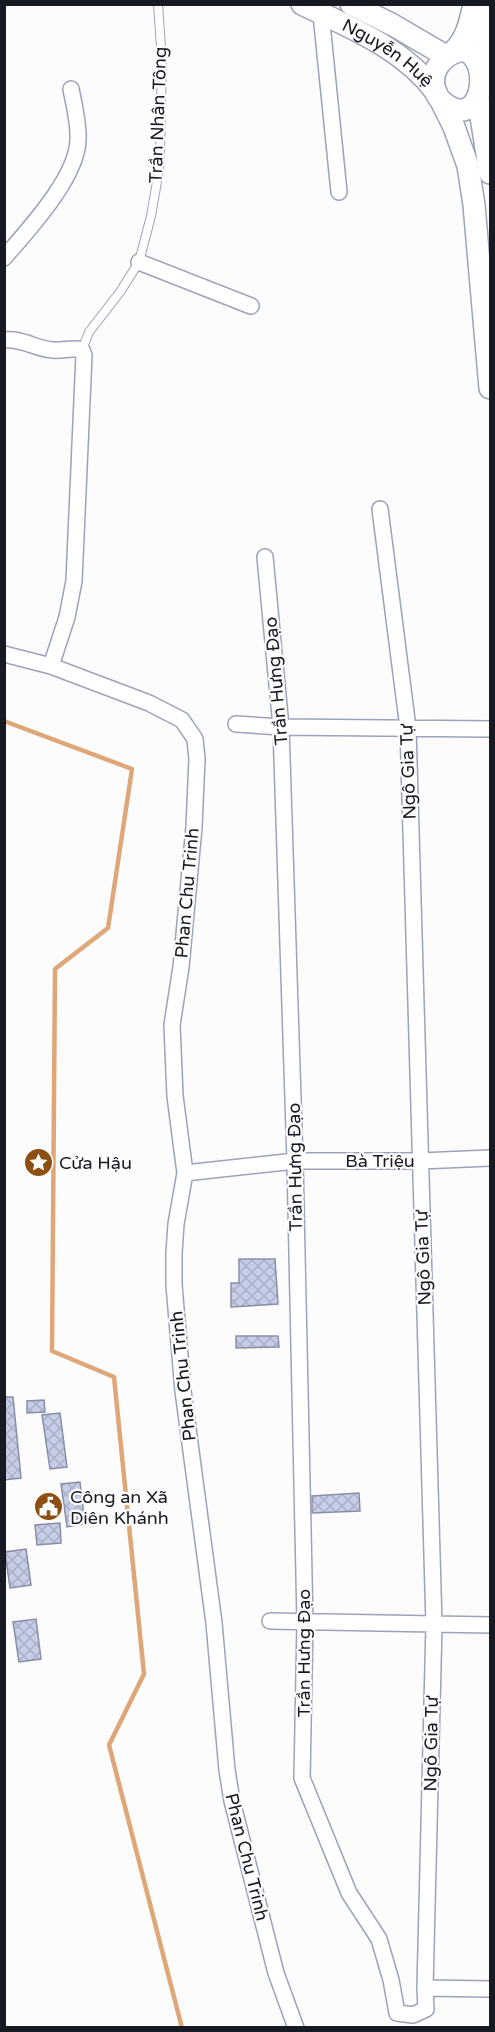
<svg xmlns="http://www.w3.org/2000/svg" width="495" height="2032" font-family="'Varela Round',sans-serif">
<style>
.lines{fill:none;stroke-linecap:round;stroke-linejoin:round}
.stream{stroke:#dfa678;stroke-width:4.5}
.building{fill:url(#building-cross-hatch);stroke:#888ea6;stroke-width:1.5}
.lane-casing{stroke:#9ca2bb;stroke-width:10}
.street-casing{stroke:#9ca2bb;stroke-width:18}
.secondary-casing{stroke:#9ca2bb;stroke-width:24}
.lane{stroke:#fff;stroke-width:8}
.street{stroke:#fff;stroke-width:15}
.secondary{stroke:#fff;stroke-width:21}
.labels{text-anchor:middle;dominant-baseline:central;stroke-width:4.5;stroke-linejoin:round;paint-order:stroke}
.street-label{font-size:18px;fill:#181a23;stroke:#fcfcfc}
.poi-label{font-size:18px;fill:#181a23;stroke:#fcfcfc;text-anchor:start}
</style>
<defs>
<pattern id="building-cross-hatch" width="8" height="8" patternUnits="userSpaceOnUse" patternTransform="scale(1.5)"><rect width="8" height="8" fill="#c6cde7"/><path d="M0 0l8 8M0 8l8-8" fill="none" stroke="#a9afc6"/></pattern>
</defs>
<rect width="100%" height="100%" fill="#fcfcfc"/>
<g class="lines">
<path class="stream" d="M 4,721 L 132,769 L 108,928 L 55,969 L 52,1351 L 114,1377 L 144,1674 L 109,1745 L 182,2028"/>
</g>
<path class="building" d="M 239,1259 L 275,1259 L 278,1304 L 231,1307 L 231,1283 L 239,1283 Z
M 236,1336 L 278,1336 L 279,1347 L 236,1348 Z
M 4,1397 L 13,1397 L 21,1478 L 4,1480 Z
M 44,1400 L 45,1412 L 27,1413 L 27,1401 Z
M 60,1413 L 67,1467 L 50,1469 L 42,1415 Z
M 80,1482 L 85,1524 L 67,1527 L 61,1484 Z
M 359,1493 L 360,1511 L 312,1513 L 312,1496 Z
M 60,1523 L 61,1543 L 37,1545 L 35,1525 Z
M 26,1549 L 31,1585 L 10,1588 L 5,1552 Z
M 36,1619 L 41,1659 L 19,1662 L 13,1622 Z"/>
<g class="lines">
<defs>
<path id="lane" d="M 82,350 L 89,332 L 120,292 L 139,262 L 151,216 L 159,170 L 160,152 L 162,62 L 158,4"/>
<path id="street" d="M 321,14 L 339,192
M 4,258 C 28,230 77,178 78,140 C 79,123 74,105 71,89
M 139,262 L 251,306
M 4,340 C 22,338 36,349 53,350 C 63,351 72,347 82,350 L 84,355 L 74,581 L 67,617 L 51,666
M 265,557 L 281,727 L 295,1161 L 305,1622 L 302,1778 L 349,1893 L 379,1939 L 391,1980 L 397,2013 L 413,2015 L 426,2009 L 425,1988 L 434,1624 L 408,728 L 380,509
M 4,654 L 51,666 L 149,703 L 182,720 L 195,739 L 197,759 L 194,827 L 181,967 L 172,1025 L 175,1096 L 185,1173 L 176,1224 L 174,1253 L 174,1285 L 183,1391 L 214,1623 L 227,1770 L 232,1801 L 276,1973 L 296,2028
M 236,724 L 281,727 L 490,729
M 185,1173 L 295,1161 L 420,1161 L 490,1158
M 270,1621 L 490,1625
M 425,1988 L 490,1989"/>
<g id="secondary">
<path id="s1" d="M 302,4 C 351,28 403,48 436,92"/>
<path d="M 351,4 L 393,25 L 446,56"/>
<path d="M 464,50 C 491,59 484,122 452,108 C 445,105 439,100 436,93 C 427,71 444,53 464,50 Z"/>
<path d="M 454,51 C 467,38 470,22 474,4"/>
<path d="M 479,66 L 490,11"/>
<path d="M 478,98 L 490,173"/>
<path d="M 441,101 L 454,127 L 468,166 L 474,205 L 490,388"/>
</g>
</defs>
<use href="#lane" class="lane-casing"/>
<use href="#street" class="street-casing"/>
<use href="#secondary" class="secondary-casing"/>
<use href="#lane" class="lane"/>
<use href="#street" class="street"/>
<use href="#secondary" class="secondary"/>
</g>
<defs>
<symbol id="sight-disc" viewBox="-11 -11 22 22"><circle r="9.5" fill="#8d4f12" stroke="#fcfcfc"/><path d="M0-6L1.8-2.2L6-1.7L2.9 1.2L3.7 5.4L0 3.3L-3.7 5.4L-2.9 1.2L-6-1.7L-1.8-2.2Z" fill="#fff"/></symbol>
<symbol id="civic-disc" viewBox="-11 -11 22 22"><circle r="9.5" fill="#8d4f12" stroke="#fcfcfc"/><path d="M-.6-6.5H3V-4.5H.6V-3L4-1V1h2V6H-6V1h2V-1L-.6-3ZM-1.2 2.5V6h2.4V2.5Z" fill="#fff"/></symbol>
</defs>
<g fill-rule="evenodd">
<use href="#sight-disc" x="22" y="1146" width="33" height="33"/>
<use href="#civic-disc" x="32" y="1490" width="33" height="33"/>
</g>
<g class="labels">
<g class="street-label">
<text stroke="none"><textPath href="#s1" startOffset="99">Nguyễn Huệ</textPath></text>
<text transform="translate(158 115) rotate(-88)">Trần Nhân Tông</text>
<text transform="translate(276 681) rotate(-95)">Trần Hưng Đạo</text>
<text transform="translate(408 772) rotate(-92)">Ngô Gia Tự</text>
<text transform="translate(187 893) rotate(-85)">Phan Chu Trinh</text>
<text x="380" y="1161">Bà Triệu</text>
<text transform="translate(295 1167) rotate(-91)">Trần Hưng Đạo</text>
<text transform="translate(423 1258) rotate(-92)">Ngô Gia Tự</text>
<text transform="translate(183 1376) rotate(-96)">Phan Chu Trinh</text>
<text transform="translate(304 1653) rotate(-90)">Trần Hưng Đạo</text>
<text transform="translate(431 1744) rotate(-89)">Ngô Gia Tự</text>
<text transform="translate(247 1857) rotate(76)">Phan Chu Trinh</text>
</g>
<g class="poi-label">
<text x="59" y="1163">Cửa Hậu</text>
<text x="70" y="1497">Công an Xã<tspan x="70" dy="21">Diên Khánh</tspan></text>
</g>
</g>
<rect width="495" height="2032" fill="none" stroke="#181a23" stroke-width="12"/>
</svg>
